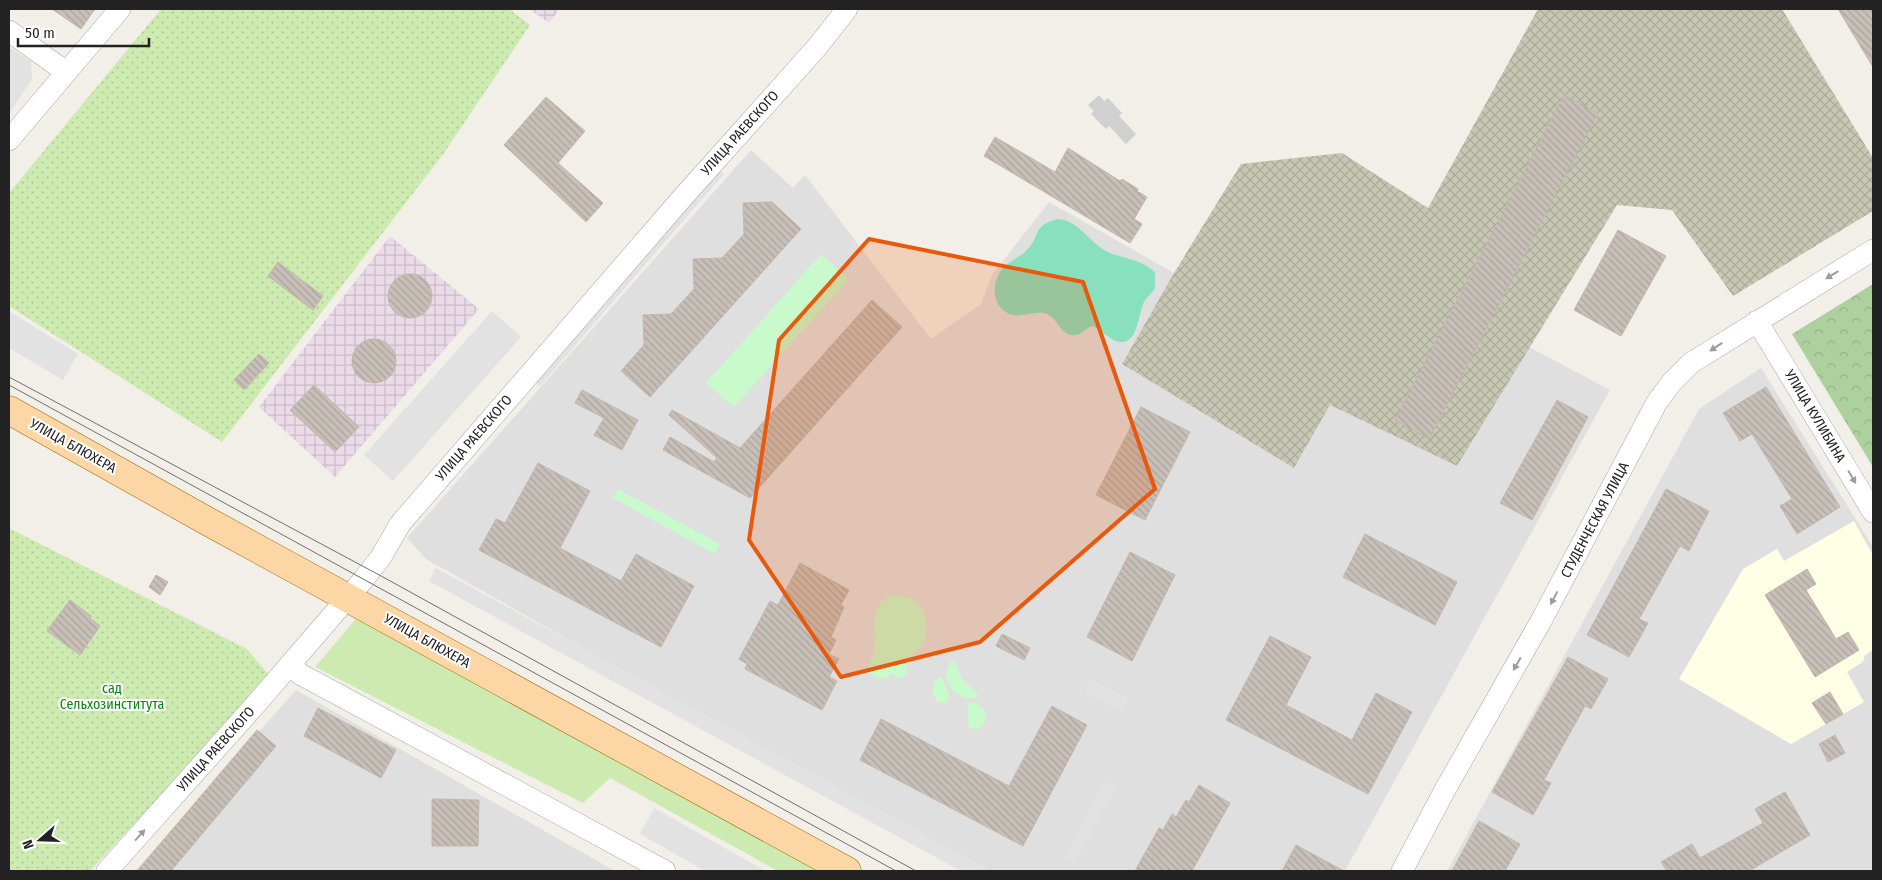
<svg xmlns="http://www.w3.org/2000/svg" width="1882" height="880" font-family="'Fira Sans Condensed',sans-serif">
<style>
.residential{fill:#e0dfdf}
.industrial{fill:url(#industrial-grid)}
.education{fill:#ffffe5}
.religious{fill:#d0d0d0}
.construction{fill:url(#construction-cross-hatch)}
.grass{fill:#cdebb0}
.forest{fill:url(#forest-crowns)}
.park{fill:#c8facc}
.garden{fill:url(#garden-dots)}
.pitch{fill:#88e0be}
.parking{fill:#e2e2e2}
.building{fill:url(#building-back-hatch);stroke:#c4b6ab}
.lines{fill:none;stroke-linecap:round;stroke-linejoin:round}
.street-casing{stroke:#a9a9a9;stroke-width:22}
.primary-casing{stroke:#a06b00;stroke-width:29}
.street{stroke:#fff;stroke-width:21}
.primary{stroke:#fcd6a4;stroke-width:28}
.tram{stroke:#707070;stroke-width:1}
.oneway{fill:#9c9c9c}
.marked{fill:#e8590c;fill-opacity:0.2;stroke:#e8590c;stroke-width:4;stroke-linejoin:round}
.labels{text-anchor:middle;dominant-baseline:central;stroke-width:4;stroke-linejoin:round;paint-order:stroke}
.street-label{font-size:14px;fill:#222;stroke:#fff}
.park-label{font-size:14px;fill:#0c8416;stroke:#fff}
</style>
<defs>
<pattern id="industrial-grid" width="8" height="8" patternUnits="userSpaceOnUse" patternTransform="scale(1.25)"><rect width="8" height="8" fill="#ebdbe8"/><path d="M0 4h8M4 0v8" fill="none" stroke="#c9bcc7"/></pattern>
<pattern id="construction-cross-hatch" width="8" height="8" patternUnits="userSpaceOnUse" patternTransform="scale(1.25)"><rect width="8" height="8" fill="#c7c7b4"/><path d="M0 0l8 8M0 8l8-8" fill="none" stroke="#abab9a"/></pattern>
<pattern id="forest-crowns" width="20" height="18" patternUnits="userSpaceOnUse" patternTransform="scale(1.25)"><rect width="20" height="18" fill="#add19e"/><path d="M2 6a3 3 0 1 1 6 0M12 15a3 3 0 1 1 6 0" fill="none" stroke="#95b388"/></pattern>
<pattern id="garden-dots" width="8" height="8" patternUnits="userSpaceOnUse" patternTransform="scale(1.25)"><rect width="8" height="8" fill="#cdebb0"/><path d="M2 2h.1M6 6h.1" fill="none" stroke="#b0c997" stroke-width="1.8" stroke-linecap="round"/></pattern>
<pattern id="building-back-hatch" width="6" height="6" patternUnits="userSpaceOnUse" patternTransform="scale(1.25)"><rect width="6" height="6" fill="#c7bfb8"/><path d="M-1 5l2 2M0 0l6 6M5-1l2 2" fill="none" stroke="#aba49e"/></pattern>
</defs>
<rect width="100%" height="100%" fill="#f2efe9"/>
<path class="residential" d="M 751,150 L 793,188 L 805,175 L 931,339 L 981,304 L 992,275 L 1049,202 L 1174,273 L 1122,364 L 1294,468 L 1330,405 L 1457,466 L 1529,347 L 1610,390 L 1345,871 L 977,871 L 426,559 L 407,538 Z
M 1761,368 L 1873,547 L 1873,871 L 1447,871 L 1699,409 Z
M 296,690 L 615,871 L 135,871 Z"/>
<path class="industrial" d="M 529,9 L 560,9 L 549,23 Z
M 390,236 L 479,309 L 335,477 L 259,407 Z"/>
<path class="education" d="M 1854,521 L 1873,555 L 1873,650 L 1865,655 L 1863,662 L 1847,672 L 1864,702 L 1791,744 L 1679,679 L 1743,569 L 1777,549 L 1784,561 Z"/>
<path class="religious" d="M 1099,95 L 1104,101 L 1108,98 L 1122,113 L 1119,116 L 1136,134 L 1126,144 L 1109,126 L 1106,129 L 1091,114 L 1094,111 L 1088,105 Z"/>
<path class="construction" d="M 1538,9 L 1782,9 L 1873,158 L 1873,211 L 1733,296 L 1672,210 L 1617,205 L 1457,466 L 1330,405 L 1294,468 L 1122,364 L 1174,273 L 1241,164 L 1342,153 L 1428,208 Z"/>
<path class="grass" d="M 361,613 L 827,871 L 778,871 L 610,778 L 583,803 L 315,667 Z"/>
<path class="forest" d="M 1873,284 L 1873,467 L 1792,334 Z"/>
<path class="park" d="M 821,254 L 849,279 L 734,407 L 706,383 Z
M 618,489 L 720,544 L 715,554 L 613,498 Z
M 891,596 C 918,592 934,618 923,642 C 920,650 910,656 907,664 C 906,668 908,671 906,675 L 898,678 L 891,673 C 888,678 884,680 878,678 C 860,674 874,658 875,648 C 876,629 867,606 891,596 Z
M 954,660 L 962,679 L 978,694 L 977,698 C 960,700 949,690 946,674 L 951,661 Z
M 941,676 L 949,694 L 947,703 L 937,702 L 932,691 L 935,681 Z
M 970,702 L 981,706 L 987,715 L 984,725 C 979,729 973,731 968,726 L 968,704 Z"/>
<path class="garden" d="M 161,9 L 509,9 L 530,25 L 444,153 L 222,442 L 9,306 L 9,193 Z
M 9,528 L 247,649 L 271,677 L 90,871 L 9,871 Z"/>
<path class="pitch" d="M 1058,219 C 1079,221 1088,241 1106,251 C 1121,259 1144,259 1155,273 L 1155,288 C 1152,294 1146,297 1143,304 C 1138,315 1138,348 1116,341 C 1107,338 1102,329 1092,326 C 1086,328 1083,334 1076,335 C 1060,337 1059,319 1047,314 C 1033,309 1018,321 1006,312 C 991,303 992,280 1003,268 C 1010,261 1020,257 1027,250 C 1041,236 1031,226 1058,219 Z"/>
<path class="parking" d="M 9,47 L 31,62 L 32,79 L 9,114 Z
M 715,166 L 724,174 L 540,386 L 530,378 Z
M 9,311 L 78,354 L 63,380 L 9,348 Z
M 492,311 L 521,337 L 393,481 L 364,455 Z
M 436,568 L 992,871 L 961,871 L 429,581 Z
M 1091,679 L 1128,699 L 1121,711 L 1084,692 Z
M 1105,782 L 1115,787 L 1074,865 L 1065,859 Z
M 654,808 L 766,871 L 705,871 L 640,834 Z"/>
<path class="building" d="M 52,9 L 95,9 L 81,29 Z
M 1838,9 L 1873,9 L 1873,67 Z
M 1564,95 L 1598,113 L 1429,439 L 1395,420 Z
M 546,97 L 585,131 L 558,163 L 603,203 L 586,222 L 504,145 Z
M 995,137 L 1055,172 L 1068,148 L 1120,181 L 1122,179 L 1138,189 L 1137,191 L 1147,197 L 1134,219 L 1142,224 L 1130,243 L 984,156 Z
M 772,202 L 801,229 L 650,397 L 621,371 L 644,345 L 643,315 L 671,314 L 694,289 L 693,259 L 722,258 L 744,234 L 743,203 Z
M 1618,230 L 1666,256 L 1621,336 L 1574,310 Z
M 278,262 L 323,296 L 313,310 L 268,276 Z
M388 296a22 22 0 1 1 44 0a22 22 0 1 1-44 0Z
M 872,300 L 902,327 L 750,498 L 663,450 L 670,437 L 714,462 L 717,458 L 669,415 L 672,410 L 740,448 Z
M352 361a22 22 0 1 1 44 0a22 22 0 1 1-44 0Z
M 259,354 L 269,363 L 244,390 L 234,380 Z
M 314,385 L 359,427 L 335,452 L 290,410 Z
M 1766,387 L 1840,507 L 1797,534 L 1780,506 L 1792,499 L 1752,434 L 1740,441 L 1723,413 Z
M 582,390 L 638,420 L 622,450 L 594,435 L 604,418 L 575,403 Z
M 1557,400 L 1588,417 L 1532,520 L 1500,503 Z
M 1141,407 L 1190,432 L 1145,520 L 1096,495 Z
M 538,463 L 590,491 L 560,548 L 621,581 L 636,554 L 694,586 L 661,647 L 479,550 L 496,519 L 505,523 Z
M 1666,489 L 1709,511 L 1689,551 L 1680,546 L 1639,619 L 1648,623 L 1629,657 L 1587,635 Z
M 1365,534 L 1457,582 L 1435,625 L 1343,577 Z
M 1130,552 L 1175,575 L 1132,661 L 1087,637 Z
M 800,563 L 849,590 L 841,605 L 844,607 L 831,637 L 836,640 L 829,654 L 839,659 L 829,677 L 837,681 L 822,710 L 745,669 L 747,664 L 739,659 L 770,601 L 778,605 Z
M 1807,569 L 1816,584 L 1806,590 L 1836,639 L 1848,632 L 1859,650 L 1815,677 L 1765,595 Z
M 156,575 L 168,582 L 160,595 L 149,587 Z
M 70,600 L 91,616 L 90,618 L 100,626 L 80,655 L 47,631 Z
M 1002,634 L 1030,648 L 1024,660 L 996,646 Z
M 1270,636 L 1311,657 L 1286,705 L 1352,740 L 1376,693 L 1412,712 L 1368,794 L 1226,720 Z
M 1568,657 L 1608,679 L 1591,709 L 1585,706 L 1544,780 L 1551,783 L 1533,815 L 1492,792 Z
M 1830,692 L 1843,714 L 1826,724 L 1812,703 Z
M 1052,706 L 1087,725 L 1023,846 L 860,760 L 881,719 L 1009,786 Z
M 318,708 L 396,750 L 381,778 L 304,736 Z
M 257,730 L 276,746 L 171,871 L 137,871 Z
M 1835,735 L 1845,753 L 1828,762 L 1819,744 Z
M 1199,785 L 1230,803 L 1192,871 L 1135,871 L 1159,828 L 1163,830 L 1172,814 L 1176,817 L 1186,800 L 1189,802 Z
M 1785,792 L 1810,835 L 1749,871 L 1667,871 L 1661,862 L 1692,844 L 1700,858 L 1763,823 L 1755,809 Z
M 432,799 L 479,800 L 478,846 L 432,846 Z
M 1479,821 L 1520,844 L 1505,871 L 1452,871 Z
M 1296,845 L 1344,871 L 1282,871 Z"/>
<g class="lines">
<defs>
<path id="street" d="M 9,31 L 66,72
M 9,140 L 120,9
M 1757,321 L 1873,512
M 290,665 L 300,674 L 665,871
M 107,871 L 256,704 L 363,580 L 381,557 L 400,524 L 683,197 L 818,46 L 847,9
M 1402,871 L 1446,788 L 1541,621 L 1657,402 L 1672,382 L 1691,363 L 1873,250"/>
<path id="primary" d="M 9,410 L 207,521 L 847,871"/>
</defs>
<use href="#street" class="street-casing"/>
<use href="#primary" class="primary-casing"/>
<use href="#street" class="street"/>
<use href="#primary" class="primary"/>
<path class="tram" d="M 9,377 L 383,577 L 916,871
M 9,385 L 896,871"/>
</g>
<defs><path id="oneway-solid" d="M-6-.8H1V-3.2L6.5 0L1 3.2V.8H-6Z" transform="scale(1.25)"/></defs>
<g class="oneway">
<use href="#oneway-solid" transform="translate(1832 275) rotate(149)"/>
<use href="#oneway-solid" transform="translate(1716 347) rotate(147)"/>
<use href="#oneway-solid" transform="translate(1852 477) rotate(59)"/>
<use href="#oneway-solid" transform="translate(1554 598) rotate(118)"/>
<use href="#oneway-solid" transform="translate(1517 664) rotate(120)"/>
<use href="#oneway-solid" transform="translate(140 835) rotate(-48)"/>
</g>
<path class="marked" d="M 869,239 L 1083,282 L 1155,489 L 980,642 L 841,677 L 749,540 L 779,340 Z"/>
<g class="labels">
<g class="street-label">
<text transform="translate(740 133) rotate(-48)">УЛИЦА РАЕВСКОГО</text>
<text transform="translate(1815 416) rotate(59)">УЛИЦА КУЛИБИНА</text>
<text transform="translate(474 438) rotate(-49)">УЛИЦА РАЕВСКОГО</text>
<text transform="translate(73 446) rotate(29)">УЛИЦА БЛЮХЕРА</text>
<text transform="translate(1595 520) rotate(-62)">СТУДЕНЧЕСКАЯ УЛИЦА</text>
<text transform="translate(427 641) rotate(29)">УЛИЦА БЛЮХЕРА</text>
<text transform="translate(216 749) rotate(-48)">УЛИЦА РАЕВСКОГО</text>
</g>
<g class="park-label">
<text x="112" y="688">сад<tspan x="112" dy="16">Сельхозинститута</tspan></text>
</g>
</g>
<rect width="1882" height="880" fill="none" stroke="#222222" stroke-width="20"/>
<g transform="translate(40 840) rotate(250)" stroke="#ffffff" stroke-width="4" paint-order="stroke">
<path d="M0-4L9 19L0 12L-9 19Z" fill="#222222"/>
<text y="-8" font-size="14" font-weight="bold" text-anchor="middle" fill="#222222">N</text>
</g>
<path d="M18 38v8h131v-8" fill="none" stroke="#222222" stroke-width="2.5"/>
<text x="25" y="38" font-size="15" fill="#222222" stroke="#ffffff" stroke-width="4" paint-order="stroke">50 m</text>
</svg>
